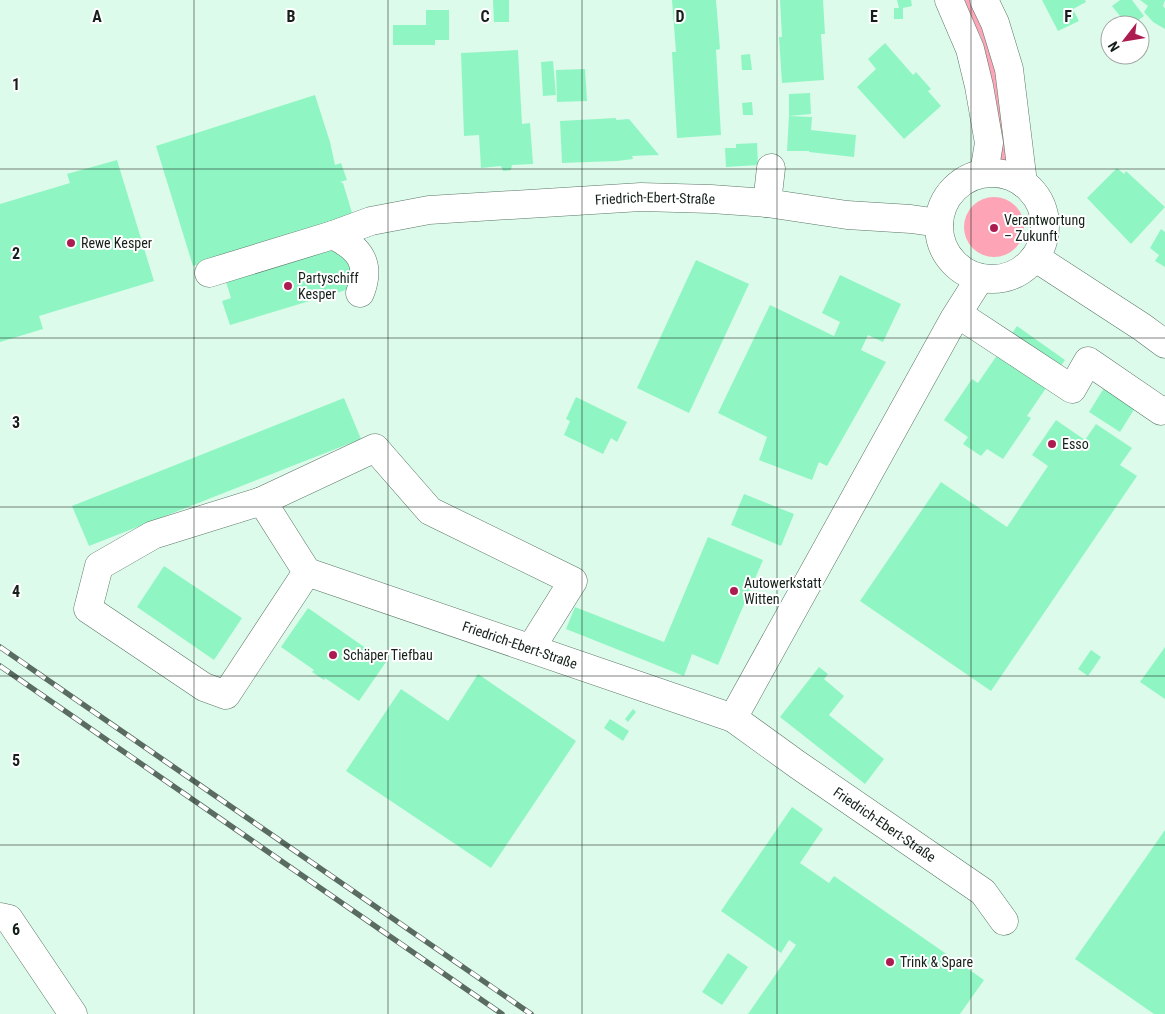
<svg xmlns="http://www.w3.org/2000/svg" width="1165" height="1014" font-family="'Roboto Condensed',sans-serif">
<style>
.grass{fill:#fda4b7}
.building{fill:#8ff6c3}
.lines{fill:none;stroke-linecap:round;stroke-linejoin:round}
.minor-casing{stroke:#5b7667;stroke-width:29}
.minor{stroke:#fff;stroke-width:28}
.rail-casing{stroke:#5a6c62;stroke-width:5.5}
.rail{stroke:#fff;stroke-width:4;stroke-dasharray:11;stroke-linecap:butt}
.grid{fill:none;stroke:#15201a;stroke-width:1;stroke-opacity:0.55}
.poi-dot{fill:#ad1c51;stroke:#fff;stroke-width:2}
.labels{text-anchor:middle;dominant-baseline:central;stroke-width:4;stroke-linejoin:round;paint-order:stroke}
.street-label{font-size:14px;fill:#15201a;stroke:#fff}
.poi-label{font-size:14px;fill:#15201a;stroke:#fff;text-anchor:start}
.grid-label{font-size:16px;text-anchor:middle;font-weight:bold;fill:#15201a;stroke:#fff;stroke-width:4;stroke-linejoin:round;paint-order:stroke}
</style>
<rect width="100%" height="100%" fill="#ddfbeb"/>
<path class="grass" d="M 962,0 L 971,0 L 987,36 L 1001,83 L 1009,167 L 998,166 L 999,127 L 993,84 L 981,37 Z
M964 227a30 30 0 1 1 60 0a30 30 0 1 1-60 0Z"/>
<path class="building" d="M 493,0 L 509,0 L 509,22 L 494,22 Z
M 672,0 L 716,0 L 720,49 L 716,50 L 721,135 L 677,138 L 672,52 L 676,52 Z
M 780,0 L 823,0 L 825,34 L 821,34 L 824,80 L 782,83 L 779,37 L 782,37 Z
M 897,0 L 911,0 L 912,6 L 903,8 L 903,19 L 894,19 L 894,8 L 899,8 Z
M 1042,0 L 1085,0 L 1086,2 L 1073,9 L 1079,21 L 1058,31 Z
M 1120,0 L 1132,0 L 1144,16 L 1132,25 L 1127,25 L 1112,6 Z
M 1140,0 L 1165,0 L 1163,6 L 1165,8 L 1165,29 L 1153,22 L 1144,12 L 1148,6 Z
M 426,10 L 449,10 L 449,40 L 435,40 L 435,45 L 393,45 L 393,25 L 426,25 Z
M 885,43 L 913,75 L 916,72 L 931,89 L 928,91 L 941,106 L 904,139 L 857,87 L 876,69 L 868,59 Z
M 518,50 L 522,124 L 530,123 L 533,164 L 512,165 L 511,170 L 503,171 L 501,166 L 481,168 L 479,135 L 464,136 L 461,53 Z
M 750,54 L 752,70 L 742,70 L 741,55 Z
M 553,61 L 556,95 L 543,96 L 541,62 Z
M 585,69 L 587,101 L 557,102 L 556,70 Z
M 810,93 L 811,114 L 789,116 L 789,94 Z
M 315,95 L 330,142 L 335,165 L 341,163 L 347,180 L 340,182 L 343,183 L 353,216 L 193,266 L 156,146 Z
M 752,102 L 753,115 L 743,115 L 742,103 Z
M 789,116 L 812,117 L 811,130 L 856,135 L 854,157 L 809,152 L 809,151 L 787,151 Z
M 616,118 L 616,120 L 629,119 L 659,155 L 632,156 L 633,159 L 617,161 L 562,163 L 560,121 Z
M 757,143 L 758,165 L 726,167 L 725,148 L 736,148 L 736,144 Z
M 117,160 L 154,281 L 39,316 L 43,329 L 0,342 L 0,204 L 70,183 L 67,174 Z
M 1117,168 L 1124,174 L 1126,171 L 1165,207 L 1131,244 L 1087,198 Z
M 1161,229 L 1165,232 L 1165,267 L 1155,261 L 1159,255 L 1150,248 Z
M 333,249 L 341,250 L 359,271 L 352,284 L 346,290 L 230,325 L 222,301 L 231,298 L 226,282 Z
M 696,260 L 749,284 L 689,413 L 637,388 Z
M 840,275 L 901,304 L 883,342 L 868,335 L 861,350 L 886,362 L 827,466 L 819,462 L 812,480 L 759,460 L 767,437 L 718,413 L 770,305 L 834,336 L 840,322 L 822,313 Z
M 1017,326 L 1065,360 L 1027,416 L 1031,418 L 1003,459 L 987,449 L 981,456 L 963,444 L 968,437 L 944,420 L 972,379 L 978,383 Z
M 1109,380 L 1140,400 L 1120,432 L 1089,412 Z
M 576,397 L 627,422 L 617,442 L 611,438 L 603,454 L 564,435 L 570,421 L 566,419 Z
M 344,398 L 361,439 L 89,546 L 72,506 Z
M 1056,420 L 1085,440 L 1096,424 L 1132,448 L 1120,465 L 1137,476 L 991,691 L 860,601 L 941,482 L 1007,527 L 1048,466 L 1032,455 Z
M 744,494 L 794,514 L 781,546 L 731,525 Z
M 708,537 L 763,560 L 718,665 L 692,654 L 684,676 L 566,629 L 575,607 L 664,642 Z
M 164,566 L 242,618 L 214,660 L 137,607 Z
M 308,608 L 386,662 L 359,701 L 325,678 L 324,680 L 312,672 L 314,670 L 281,647 Z
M 1165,647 L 1165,699 L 1140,682 Z
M 1091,650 L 1101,657 L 1088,676 L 1078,669 Z
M 819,667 L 828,674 L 824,679 L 844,696 L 829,715 L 884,759 L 865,784 L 780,717 Z
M 478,674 L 576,741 L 491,868 L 346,771 L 401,689 L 448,721 Z
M 633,709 L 636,712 L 628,722 L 625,719 Z
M 610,719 L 629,731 L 623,741 L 604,728 Z
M 792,807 L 823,829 L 800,863 L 829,883 L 834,876 L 984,980 L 960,1014 L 748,1014 L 796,945 L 789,940 L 781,953 L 721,911 Z
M 1165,830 L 1165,1014 L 1154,1014 L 1075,959 Z
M 728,953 L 748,967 L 722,1005 L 702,992 Z"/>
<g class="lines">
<defs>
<g id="minor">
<path d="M 949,0 L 970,49 L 979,86 L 989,143 L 984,173"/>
<path d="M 984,0 L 995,23 L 1009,69 L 1023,183"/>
<circle cx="992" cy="226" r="53"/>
<path d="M 767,203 L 771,168"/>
<path id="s1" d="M 333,235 L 371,221 L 429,210 L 641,197 L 711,199 L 767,203 L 847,215 L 911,219 L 939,223"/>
<path d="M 1036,258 L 1142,327 L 1165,344"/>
<path d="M 209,273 L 333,235 C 359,248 372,263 360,293"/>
<path id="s2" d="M 980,278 L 954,319 L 733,718 L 798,765 L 983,892 L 1004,921"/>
<path d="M 958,314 L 1072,389 L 1088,361 L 1161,411 L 1165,410"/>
<path d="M 262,501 L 307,572 L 226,695 L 204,687 L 88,609 L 99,566 L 153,535 Z"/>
<path d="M 262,501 L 375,448 L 430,511 L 573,581 L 531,648"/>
<path id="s3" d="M 307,572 L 733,718"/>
<path d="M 0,917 L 9,919 L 73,1014"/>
</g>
</defs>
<use href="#minor" class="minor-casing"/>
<use href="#minor" class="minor"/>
<defs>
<path id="rail" d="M 0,647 L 531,1014
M 0,666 L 502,1014"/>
</defs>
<use href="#rail" class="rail-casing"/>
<use href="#rail" class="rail"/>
</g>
<path class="grid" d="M 194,0 L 194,1014M 388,0 L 388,1014M 582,0 L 582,1014M 777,0 L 777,1014M 971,0 L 971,1014M 0,169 L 1165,169M 0,338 L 1165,338M 0,507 L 1165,507M 0,676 L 1165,676M 0,845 L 1165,845"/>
<g class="poi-dot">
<circle cx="994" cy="228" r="5"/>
<circle cx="71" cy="243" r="5"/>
<circle cx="288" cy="286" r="5"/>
<circle cx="1052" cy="444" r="5"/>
<circle cx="734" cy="591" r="5"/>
<circle cx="333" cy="655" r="5"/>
<circle cx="890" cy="962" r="5"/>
</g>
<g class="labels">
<g class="street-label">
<text stroke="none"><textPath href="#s1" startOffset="326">Friedrich-Ebert-Straße</textPath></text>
<text stroke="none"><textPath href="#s3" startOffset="225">Friedrich-Ebert-Straße</textPath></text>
<text stroke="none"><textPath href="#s2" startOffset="690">Friedrich-Ebert-Straße</textPath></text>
</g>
<g class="poi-label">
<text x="1004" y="220">Verantwortung<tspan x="1004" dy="16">– Zukunft</tspan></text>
<text x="81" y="243">Rewe Kesper</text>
<text x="298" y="278">Partyschiff<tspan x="298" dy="16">Kesper</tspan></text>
<text x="1062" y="444">Esso</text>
<text x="744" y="583">Autowerkstatt<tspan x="744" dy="16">Witten</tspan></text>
<text x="343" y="655">Schäper Tiefbau</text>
<text x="900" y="962">Trink &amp; Spare</text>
</g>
</g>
<g class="grid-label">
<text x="97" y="22">A</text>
<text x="291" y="22">B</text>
<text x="485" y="22">C</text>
<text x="680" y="22">D</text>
<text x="874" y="22">E</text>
<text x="1068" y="22">F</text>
<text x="16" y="90">1</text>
<text x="16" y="259">2</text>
<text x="16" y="428">3</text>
<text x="16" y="597">4</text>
<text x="16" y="766">5</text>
<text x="16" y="935">6</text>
</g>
<g transform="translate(1125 40) rotate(239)"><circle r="24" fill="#ffffff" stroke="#a1a6a3"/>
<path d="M0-4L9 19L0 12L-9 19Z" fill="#ad1c51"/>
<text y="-8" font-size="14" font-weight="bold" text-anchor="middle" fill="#15201a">N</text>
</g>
</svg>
